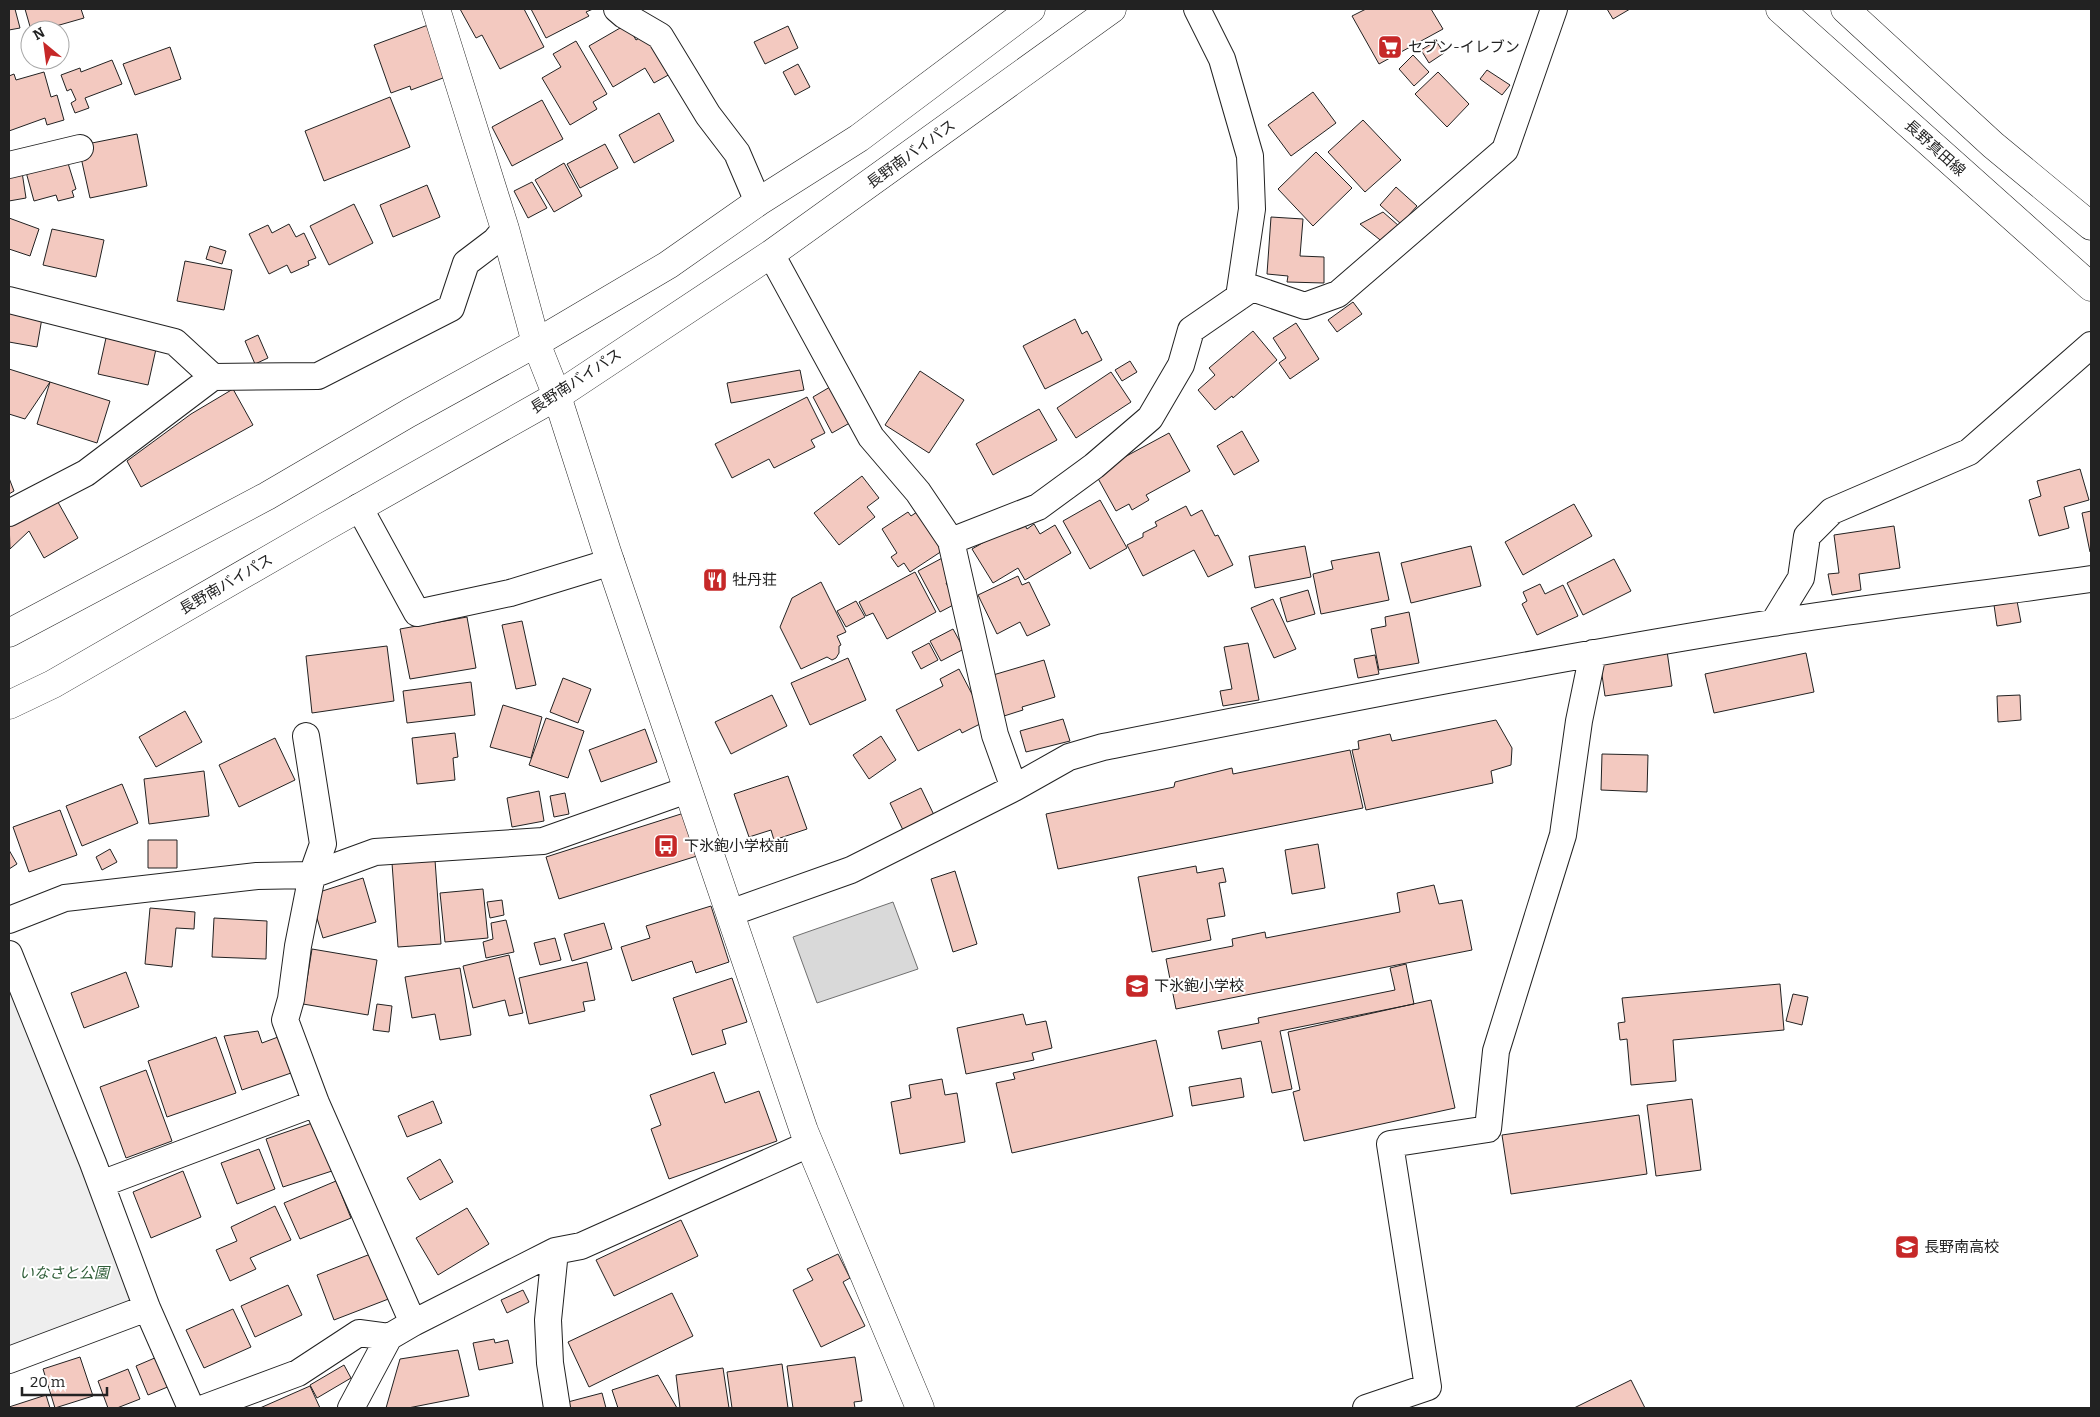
<svg xmlns="http://www.w3.org/2000/svg" width="2100" height="1417" font-family="Bitter,'Noto Sans JP',serif">
<style>
.green{fill:#eee;stroke:#6f6f6f}
.water{fill:#d9d9d9;stroke:#6f6f6f}
.building{fill:#f3c9c0;stroke:#222}
.lines{fill:none;stroke-linecap:round;stroke-linejoin:round}
.street-casing{stroke:#222;stroke-width:28}
.secondary-casing{stroke:#222;stroke-width:29}
.primary-casing{stroke:#222;stroke-width:29}
.highway-casing{stroke:#222;stroke-width:29}
.street{stroke:#fff;stroke-width:26}
.secondary{stroke:#fff;stroke-width:28}
.primary{stroke:#fff;stroke-width:28}
.highway{stroke:#fff;stroke-width:28}
.labels{text-anchor:middle;dominant-baseline:central;stroke-width:4;stroke-linejoin:round;paint-order:stroke}
.poi-label{font-size:15px;fill:#222;stroke:#fff;text-anchor:start}
.street-label{font-size:15px;fill:#222;stroke:#fff}
.park-label{font-size:15px;font-style:italic;fill:#2f5e38;stroke:#fff}
</style>
<rect width="100%" height="100%" fill="#fff"/>
<path class="green" d="M 9,979 L 133,1296 L 126,1308 L 9,1352 Z"/>
<path class="water" d="M 893,902 L 918,969 L 817,1003 L 793,937 Z"/>
<path class="building" d="M 9,9 L 15,9 L 20,28 L 9,30 Z
M 25,9 L 81,9 L 84,18 L 42,30 L 31,30 Z
M 460,9 L 524,9 L 544,47 L 500,69 L 482,35 L 476,38 Z
M 531,9 L 593,9 L 586,12 L 589,16 L 546,38 Z
M 1366,9 L 1431,9 L 1443,29 L 1379,64 L 1352,16 Z
M 1607,9 L 1630,9 L 1613,19 Z
M 627,24 L 636,40 L 648,33 L 672,73 L 654,83 L 645,68 L 613,87 L 589,46 Z
M 428,25 L 451,75 L 411,90 L 410,86 L 391,93 L 374,45 Z
M 788,26 L 798,48 L 765,64 L 754,42 Z
M 576,41 L 607,94 L 593,102 L 597,109 L 570,125 L 542,78 L 561,67 L 553,54 Z
M 1436,41 L 1444,53 L 1429,63 L 1421,50 Z
M 170,47 L 181,79 L 135,95 L 123,64 Z
M 1413,55 L 1429,72 L 1414,86 L 1399,69 Z
M 112,60 L 122,84 L 85,98 L 89,108 L 75,113 L 71,103 L 76,100 L 71,89 L 67,91 L 61,75 L 80,68 L 81,72 Z
M 798,64 L 810,87 L 795,95 L 783,72 Z
M 1487,70 L 1510,85 L 1502,95 L 1480,79 Z
M 44,72 L 51,97 L 57,95 L 64,120 L 47,125 L 45,118 L 9,131 L 9,76 L 14,74 L 16,80 Z
M 1438,72 L 1469,104 L 1447,127 L 1415,94 Z
M 1313,92 L 1336,123 L 1291,156 L 1268,125 Z
M 390,97 L 410,147 L 324,181 L 305,131 Z
M 542,100 L 563,139 L 512,166 L 492,127 Z
M 659,113 L 674,141 L 634,163 L 619,135 Z
M 1363,120 L 1401,160 L 1365,192 L 1328,152 Z
M 137,134 L 147,186 L 90,198 L 80,153 L 93,150 L 92,143 Z
M 605,144 L 618,168 L 580,188 L 567,164 Z
M 1316,152 L 1352,188 L 1313,226 L 1278,189 Z
M 67,160 L 76,189 L 72,191 L 74,197 L 58,201 L 56,195 L 34,201 L 26,172 Z
M 564,163 L 582,196 L 554,212 L 535,180 Z
M 22,172 L 26,198 L 9,201 L 9,174 Z
M 532,182 L 547,208 L 528,218 L 514,191 Z
M 427,185 L 440,217 L 393,237 L 380,205 Z
M 1396,187 L 1417,206 L 1401,224 L 1380,205 Z
M 354,204 L 373,243 L 329,265 L 310,226 Z
M 1383,212 L 1399,226 L 1384,243 L 1360,224 Z
M 1271,217 L 1303,219 L 1300,256 L 1324,257 L 1324,283 L 1287,282 L 1288,276 L 1267,274 Z
M 9,218 L 39,229 L 30,256 L 9,249 Z
M 289,224 L 296,237 L 304,233 L 316,258 L 308,261 L 309,265 L 291,273 L 287,265 L 269,274 L 249,234 L 268,225 L 272,233 Z
M 52,229 L 104,240 L 96,277 L 43,265 Z
M 210,246 L 226,251 L 222,264 L 206,259 Z
M 185,261 L 232,270 L 224,310 L 177,301 Z
M 1353,302 L 1362,314 L 1337,332 L 1328,320 Z
M 9,312 L 42,318 L 37,347 L 9,342 Z
M 1075,319 L 1082,334 L 1087,331 L 1102,360 L 1045,389 L 1023,346 Z
M 1296,323 L 1319,359 L 1290,379 L 1279,363 L 1286,358 L 1273,338 Z
M 1253,331 L 1277,360 L 1233,398 L 1232,396 L 1215,410 L 1198,390 L 1215,375 L 1209,368 Z
M 258,335 L 268,358 L 255,364 L 245,341 Z
M 106,338 L 156,349 L 148,385 L 98,374 Z
M 1130,361 L 1137,372 L 1122,381 L 1115,370 Z
M 9,369 L 50,382 L 25,419 L 9,414 Z
M 800,370 L 804,390 L 731,403 L 727,383 Z
M 920,371 L 964,400 L 929,453 L 885,425 Z
M 1111,372 L 1131,402 L 1076,438 L 1057,408 Z
M 50,382 L 110,401 L 97,443 L 37,424 Z
M 835,384 L 855,420 L 832,433 L 813,397 Z
M 233,389 L 253,425 L 141,487 L 127,461 L 191,414 Z
M 807,397 L 825,433 L 811,440 L 815,447 L 774,468 L 769,459 L 732,478 L 715,444 Z
M 1039,409 L 1057,440 L 993,475 L 976,444 Z
M 1242,431 L 1259,461 L 1234,475 L 1217,446 Z
M 1169,433 L 1190,471 L 1146,495 L 1149,500 L 1132,510 L 1129,504 L 1116,511 L 1095,473 Z
M 2080,469 L 2089,500 L 2064,507 L 2069,528 L 2039,536 L 2029,500 L 2041,496 L 2037,481 Z
M 862,476 L 879,498 L 867,507 L 875,517 L 839,545 L 814,513 Z
M 9,478 L 14,491 L 9,494 Z
M 54,495 L 78,538 L 44,558 L 29,531 L 10,549 L 9,521 Z
M 1100,500 L 1127,548 L 1090,569 L 1063,521 Z
M 1574,504 L 1592,536 L 1523,575 L 1505,542 Z
M 1186,506 L 1191,516 L 1202,510 L 1215,536 L 1218,535 L 1233,565 L 1208,577 L 1194,550 L 1143,576 L 1127,545 L 1143,537 L 1143,533 L 1157,526 L 1155,522 Z
M 2091,511 L 2091,552 L 2090,552 L 2082,513 Z
M 908,512 L 911,516 L 917,512 L 942,551 L 910,572 L 904,563 L 898,567 L 891,557 L 897,553 L 882,529 Z
M 1022,520 L 1027,529 L 1034,524 L 1040,534 L 1055,525 L 1071,553 L 1025,580 L 1018,568 L 993,583 L 972,549 Z
M 1894,526 L 1900,568 L 1859,574 L 1861,590 L 1832,595 L 1828,574 L 1839,573 L 1834,535 Z
M 1305,546 L 1311,577 L 1255,588 L 1249,556 Z
M 1471,546 L 1481,586 L 1411,603 L 1401,563 Z
M 1379,552 L 1389,600 L 1321,614 L 1313,574 L 1333,569 L 1331,561 Z
M 946,556 L 957,577 L 946,583 L 957,603 L 940,612 L 918,571 Z
M 1614,559 L 1631,591 L 1583,615 L 1567,583 Z
M 915,572 L 936,612 L 887,639 L 873,613 L 866,616 L 859,602 Z
M 1018,576 L 1022,585 L 1029,582 L 1050,625 L 1027,636 L 1020,622 L 997,634 L 978,595 Z
M 821,582 L 846,632 L 837,636 L 841,645 L 839,646 L 839,653 L 836,658 L 832,660 L 827,657 L 801,669 L 780,627 L 792,598 Z
M 1540,584 L 1545,594 L 1563,585 L 1578,616 L 1537,635 L 1522,604 L 1527,601 L 1523,592 Z
M 1308,590 L 1315,614 L 1287,622 L 1280,598 Z
M 1273,599 L 1296,649 L 1274,658 L 1251,608 Z
M 856,601 L 865,617 L 846,627 L 837,611 Z
M 2017,601 L 2021,622 L 1997,626 L 1994,605 Z
M 1409,612 L 1419,663 L 1379,670 L 1371,629 L 1386,626 L 1385,617 Z
M 467,617 L 476,668 L 410,679 L 400,629 Z
M 522,621 L 536,685 L 516,689 L 502,625 Z
M 953,629 L 964,649 L 941,661 L 930,641 Z
M 929,643 L 938,660 L 921,669 L 912,652 Z
M 1248,643 L 1259,700 L 1223,706 L 1220,691 L 1232,689 L 1224,647 Z
M 387,646 L 394,701 L 312,713 L 306,656 Z
M 1667,651 L 1672,686 L 1605,696 L 1600,661 Z
M 1806,653 L 1814,692 L 1714,713 L 1705,674 Z
M 1375,655 L 1379,674 L 1358,678 L 1354,659 Z
M 848,658 L 866,700 L 810,725 L 791,683 Z
M 1044,660 L 1055,697 L 1022,707 L 1023,710 L 1004,716 L 993,675 Z
M 959,669 L 986,721 L 962,733 L 960,729 L 918,751 L 896,710 L 943,686 L 940,679 Z
M 563,678 L 591,689 L 578,723 L 550,712 Z
M 471,682 L 475,715 L 407,723 L 403,691 Z
M 772,695 L 787,726 L 731,754 L 715,722 Z
M 2020,695 L 2021,720 L 1998,722 L 1997,696 Z
M 503,705 L 542,717 L 531,758 L 490,747 Z
M 185,711 L 202,742 L 156,767 L 139,737 Z
M 546,718 L 584,731 L 568,778 L 529,765 Z
M 1063,719 L 1070,741 L 1026,752 L 1020,731 Z
M 1496,720 L 1512,748 L 1511,765 L 1491,771 L 1493,783 L 1366,810 L 1352,750 L 1359,749 L 1358,741 L 1390,734 L 1392,741 Z
M 645,729 L 657,762 L 601,782 L 589,750 Z
M 455,733 L 458,757 L 453,758 L 455,780 L 417,784 L 412,738 Z
M 881,736 L 896,760 L 869,779 L 853,755 Z
M 275,738 L 295,780 L 239,807 L 219,765 Z
M 1350,750 L 1363,808 L 1058,869 L 1046,814 L 1174,787 L 1175,782 L 1232,768 L 1233,774 Z
M 1602,754 L 1648,755 L 1647,792 L 1601,790 Z
M 204,771 L 209,816 L 149,824 L 144,779 Z
M 788,776 L 807,829 L 774,840 L 771,830 L 749,837 L 734,794 Z
M 122,784 L 138,823 L 82,846 L 66,806 Z
M 921,788 L 934,815 L 903,830 L 890,803 Z
M 539,791 L 544,821 L 512,827 L 507,798 Z
M 565,793 L 569,814 L 554,817 L 550,796 Z
M 60,810 L 77,855 L 29,872 L 13,827 Z
M 684,813 L 697,856 L 559,899 L 546,857 Z
M 148,840 L 177,840 L 177,868 L 148,868 Z
M 1318,844 L 1325,888 L 1292,894 L 1285,850 Z
M 110,849 L 117,862 L 102,870 L 96,857 Z
M 9,850 L 17,864 L 9,869 Z
M 435,860 L 441,944 L 398,947 L 392,863 Z
M 1196,866 L 1197,873 L 1223,868 L 1226,882 L 1219,883 L 1225,916 L 1207,919 L 1211,940 L 1152,952 L 1138,877 Z
M 955,871 L 977,944 L 953,952 L 931,879 Z
M 363,878 L 376,922 L 323,938 L 310,895 Z
M 1434,885 L 1439,904 L 1462,900 L 1472,950 L 1176,1009 L 1166,959 L 1233,946 L 1232,939 L 1265,932 L 1266,938 L 1400,912 L 1397,893 Z
M 483,889 L 488,938 L 445,942 L 440,893 Z
M 502,900 L 504,915 L 490,918 L 487,902 Z
M 711,906 L 729,962 L 696,973 L 692,961 L 632,981 L 621,947 L 650,938 L 646,926 Z
M 150,908 L 195,912 L 194,929 L 176,928 L 172,967 L 145,964 Z
M 214,918 L 267,921 L 266,959 L 212,957 Z
M 506,920 L 514,952 L 486,958 L 483,942 L 493,939 L 491,923 Z
M 604,923 L 612,949 L 572,961 L 564,934 Z
M 555,938 L 561,960 L 540,965 L 534,943 Z
M 312,949 L 377,960 L 368,1015 L 303,1004 Z
M 509,955 L 523,1013 L 509,1016 L 505,1000 L 473,1008 L 463,966 Z
M 587,962 L 595,1000 L 583,1002 L 585,1011 L 529,1024 L 519,978 Z
M 1406,964 L 1414,1004 L 1280,1031 L 1292,1089 L 1272,1093 L 1261,1041 L 1222,1049 L 1218,1031 L 1259,1023 L 1258,1018 L 1395,990 L 1390,968 Z
M 460,968 L 471,1035 L 440,1040 L 435,1014 L 412,1018 L 405,977 Z
M 126,972 L 139,1007 L 84,1028 L 71,993 Z
M 732,978 L 747,1022 L 722,1030 L 726,1044 L 692,1055 L 673,998 Z
M 1780,984 L 1784,1030 L 1673,1040 L 1676,1081 L 1631,1085 L 1627,1039 L 1620,1040 L 1618,1023 L 1625,1022 L 1622,998 Z
M 1793,994 L 1808,997 L 1802,1025 L 1786,1021 Z
M 1431,1000 L 1455,1108 L 1304,1141 L 1293,1092 L 1300,1090 L 1288,1032 Z
M 377,1004 L 392,1006 L 389,1032 L 373,1030 Z
M 1023,1014 L 1026,1025 L 1046,1021 L 1052,1048 L 1032,1053 L 1034,1060 L 966,1074 L 957,1028 Z
M 258,1031 L 262,1043 L 278,1037 L 294,1072 L 242,1090 L 224,1036 Z
M 216,1037 L 236,1093 L 167,1117 L 148,1061 Z
M 1156,1040 L 1173,1116 L 1012,1153 L 996,1083 L 1015,1079 L 1013,1073 Z
M 146,1070 L 172,1141 L 126,1158 L 100,1087 Z
M 714,1072 L 725,1103 L 759,1091 L 777,1141 L 669,1179 L 651,1129 L 661,1125 L 650,1095 Z
M 1241,1078 L 1244,1097 L 1192,1106 L 1189,1087 Z
M 942,1079 L 945,1095 L 957,1093 L 965,1142 L 900,1154 L 891,1102 L 911,1098 L 909,1085 Z
M 1692,1099 L 1701,1170 L 1656,1176 L 1647,1105 Z
M 433,1101 L 442,1123 L 407,1137 L 398,1116 Z
M 1639,1115 L 1647,1174 L 1511,1194 L 1502,1135 Z
M 318,1121 L 335,1170 L 283,1187 L 266,1139 Z
M 259,1149 L 275,1189 L 237,1204 L 221,1163 Z
M 440,1159 L 453,1182 L 420,1200 L 407,1178 Z
M 183,1171 L 201,1217 L 151,1238 L 133,1192 Z
M 336,1181 L 351,1218 L 300,1239 L 284,1203 Z
M 275,1206 L 291,1240 L 250,1258 L 256,1269 L 230,1281 L 216,1250 L 237,1241 L 231,1227 Z
M 467,1208 L 489,1244 L 438,1275 L 416,1238 Z
M 681,1220 L 698,1256 L 614,1296 L 596,1260 Z
M 373,1253 L 391,1298 L 334,1320 L 317,1275 Z
M 838,1254 L 850,1278 L 843,1282 L 865,1326 L 821,1347 L 793,1290 L 813,1280 L 807,1269 Z
M 288,1285 L 302,1315 L 255,1337 L 241,1306 Z
M 523,1290 L 529,1302 L 507,1313 L 501,1300 Z
M 672,1293 L 693,1336 L 589,1387 L 568,1342 Z
M 233,1309 L 251,1347 L 204,1368 L 186,1330 Z
M 494,1339 L 495,1343 L 508,1340 L 513,1363 L 479,1370 L 473,1343 Z
M 458,1350 L 469,1396 L 408,1408 L 386,1408 L 400,1359 Z
M 80,1357 L 93,1396 L 55,1408 L 43,1369 Z
M 157,1357 L 170,1386 L 148,1395 L 136,1366 Z
M 855,1357 L 862,1401 L 854,1402 L 855,1408 L 793,1408 L 787,1366 Z
M 782,1364 L 788,1408 L 732,1408 L 727,1372 Z
M 344,1365 L 351,1378 L 317,1398 L 310,1385 Z
M 723,1368 L 729,1408 L 680,1408 L 676,1375 Z
M 128,1369 L 140,1399 L 117,1408 L 108,1408 L 98,1381 Z
M 658,1375 L 677,1408 L 618,1408 L 612,1390 Z
M 1631,1380 L 1645,1408 L 1574,1408 Z
M 310,1386 L 320,1408 L 260,1408 Z
M 602,1393 L 606,1408 L 565,1408 L 564,1403 Z
M 46,1395 L 50,1408 L 9,1408 L 9,1407 Z"/>
<g class="lines">
<defs>
<path id="street" d="M 617,9 L 624,15 L 660,36 L 708,115 L 737,153 L 758,202
M 1197,9 L 1222,59 L 1250,156 L 1252,209 L 1239,297
M 9,165 L 80,148
M 771,254 L 871,437 L 918,492 L 951,541 L 995,735 L 1014,788
M 9,300 L 175,342 L 213,377
M 359,507 L 417,613 L 510,593 L 611,562
M 9,513 L 86,473 L 213,377 L 318,376 L 451,308 L 466,263 L 495,241 L 505,229
M 951,541 L 1038,507 L 1094,466 L 1150,418 L 1181,365 L 1191,330 L 1252,288 L 1305,306 L 1338,294 L 1505,150 L 1554,9
M 1774,622 L 1801,578 L 1807,536 L 1832,511 L 1969,452 L 2091,345
M 730,913 L 851,870 L 1014,788 L 1069,757 L 1103,747 C 1326,703 1548,659 1772,623 C 1878,606 1985,594 2091,579
M 9,920 L 65,898 L 257,876 L 312,875 L 323,844 L 306,736
M 9,954 L 93,1163 L 147,1308 L 191,1408
M 101,1184 L 316,1103
M 555,1251 L 548,1320 L 550,1363 L 557,1408
M 413,1323 L 316,1103 L 285,1020 L 291,999 L 298,946 L 312,875 L 375,852 L 543,841 L 687,790
M 9,1360 L 147,1308
M 204,1408 L 298,1373 L 359,1333 L 389,1337
M 351,1408 L 389,1337 L 413,1323 L 555,1251 L 581,1246 L 809,1144
M 1366,1408 L 1428,1387 L 1390,1144 L 1488,1129 L 1496,1051 L 1563,835 L 1579,721 L 1593,653"/>
<path id="secondary" d="M 436,9 L 505,229 L 536,343 L 557,396 L 607,552 L 804,1131 L 920,1408"/>
<path id="primary" d="M 1780,9 L 2091,287
M 1845,9 L 1993,145 L 2091,226"/>
<path id="highway" d="M 9,633 L 267,496 L 409,413 L 536,343 L 668,265 L 758,202 L 859,138 L 1031,9
M 9,705 L 53,684 L 325,527 L 557,396 L 771,254 L 1112,9"/>
</defs>
<use href="#street" class="street-casing"/>
<use href="#secondary" class="secondary-casing"/>
<use href="#primary" class="primary-casing"/>
<use href="#highway" class="highway-casing"/>
<use href="#street" class="street"/>
<use href="#secondary" class="secondary"/>
<use href="#primary" class="primary"/>
<use href="#highway" class="highway"/>
</g>
<defs>
<symbol id="supermarket-square" viewBox="-11 -11 22 22"><rect x="-9" y="-9" width="18" height="18" rx="4" fill="#c62828" stroke="#fff"/><path d="M-6-5.5h2.5l.6 2H6L4.5 2H-2.5L-4.4-4H-6ZM-1.5 3.2a1.3 1.3 0 1 0 .1 0ZM3 3.2a1.3 1.3 0 1 0 .1 0Z" fill="#fff"/></symbol>
<symbol id="restaurant-square" viewBox="-11 -11 22 22"><rect x="-9" y="-9" width="18" height="18" rx="4" fill="#c62828" stroke="#fff"/><path d="M-5-6h1v4h1v-4h1v4h1v-4h1v5L-1.5 .5V6h-2V.5L-5-1ZM5-6V6H3V1.5H1.5Q1.5-4 5-6Z" fill="#fff"/></symbol>
<symbol id="bus-square" viewBox="-11 -11 22 22"><rect x="-9" y="-9" width="18" height="18" rx="4" fill="#c62828" stroke="#fff"/><path d="M-5-6H5V4H4V6H2V4H-2V6H-4V4H-5ZM-3.5-4V0h7V-4ZM-3.5 1.2v1.5H-2V1.2ZM2 1.2v1.5H3.5V1.2Z" fill="#fff"/></symbol>
<symbol id="school-square" viewBox="-11 -11 22 22"><rect x="-9" y="-9" width="18" height="18" rx="4" fill="#c62828" stroke="#fff"/><path d="M0-5L7-2L0 1L-7-2ZM-4 1L0 2.5L4 1V4Q0 6-4 4Z" fill="#fff"/></symbol>
</defs>
<g fill-rule="evenodd">
<use href="#supermarket-square" x="1376" y="33" width="28" height="28"/>
<use href="#restaurant-square" x="701" y="566" width="28" height="28"/>
<use href="#bus-square" x="652" y="832" width="28" height="28"/>
<use href="#school-square" x="1123" y="972" width="28" height="28"/>
<use href="#school-square" x="1893" y="1233" width="28" height="28"/>
</g>
<g class="labels">
<g class="poi-label">
<text x="1408" y="47">セブン-イレブン</text>
<text x="732" y="580">牡丹荘</text>
<text x="684" y="846">下氷鉋小学校前</text>
<text x="1154" y="986">下氷鉋小学校</text>
<text x="1924" y="1247">長野南高校</text>
</g>
<g class="street-label">
<text transform="translate(1935 148) rotate(42)">長野真田線</text>
<text transform="translate(911 154) rotate(-36)">長野南バイパス</text>
<text transform="translate(576 381) rotate(-33)">長野南バイパス</text>
<text transform="translate(226 584) rotate(-30)">長野南バイパス</text>
</g>
<g class="park-label">
<text x="64" y="1273">いなさと公園</text>
</g>
</g>
<rect width="2100" height="1417" fill="none" stroke="#222222" stroke-width="20"/>
<g transform="translate(45 45) rotate(331)"><circle r="24" fill="#ffffff" stroke="#a7a7a7"/>
<path d="M0-4L9 19L0 12L-9 19Z" fill="#c62828"/>
<text y="-8" font-size="14" font-weight="bold" text-anchor="middle" fill="#222222">N</text>
</g>
<path d="M22 1387v8h85v-8" fill="none" stroke="#222222" stroke-width="2.5"/>
<text x="30" y="1387" font-size="15" fill="#222222" stroke="#ffffff" stroke-width="4" paint-order="stroke">20 m</text>
</svg>
